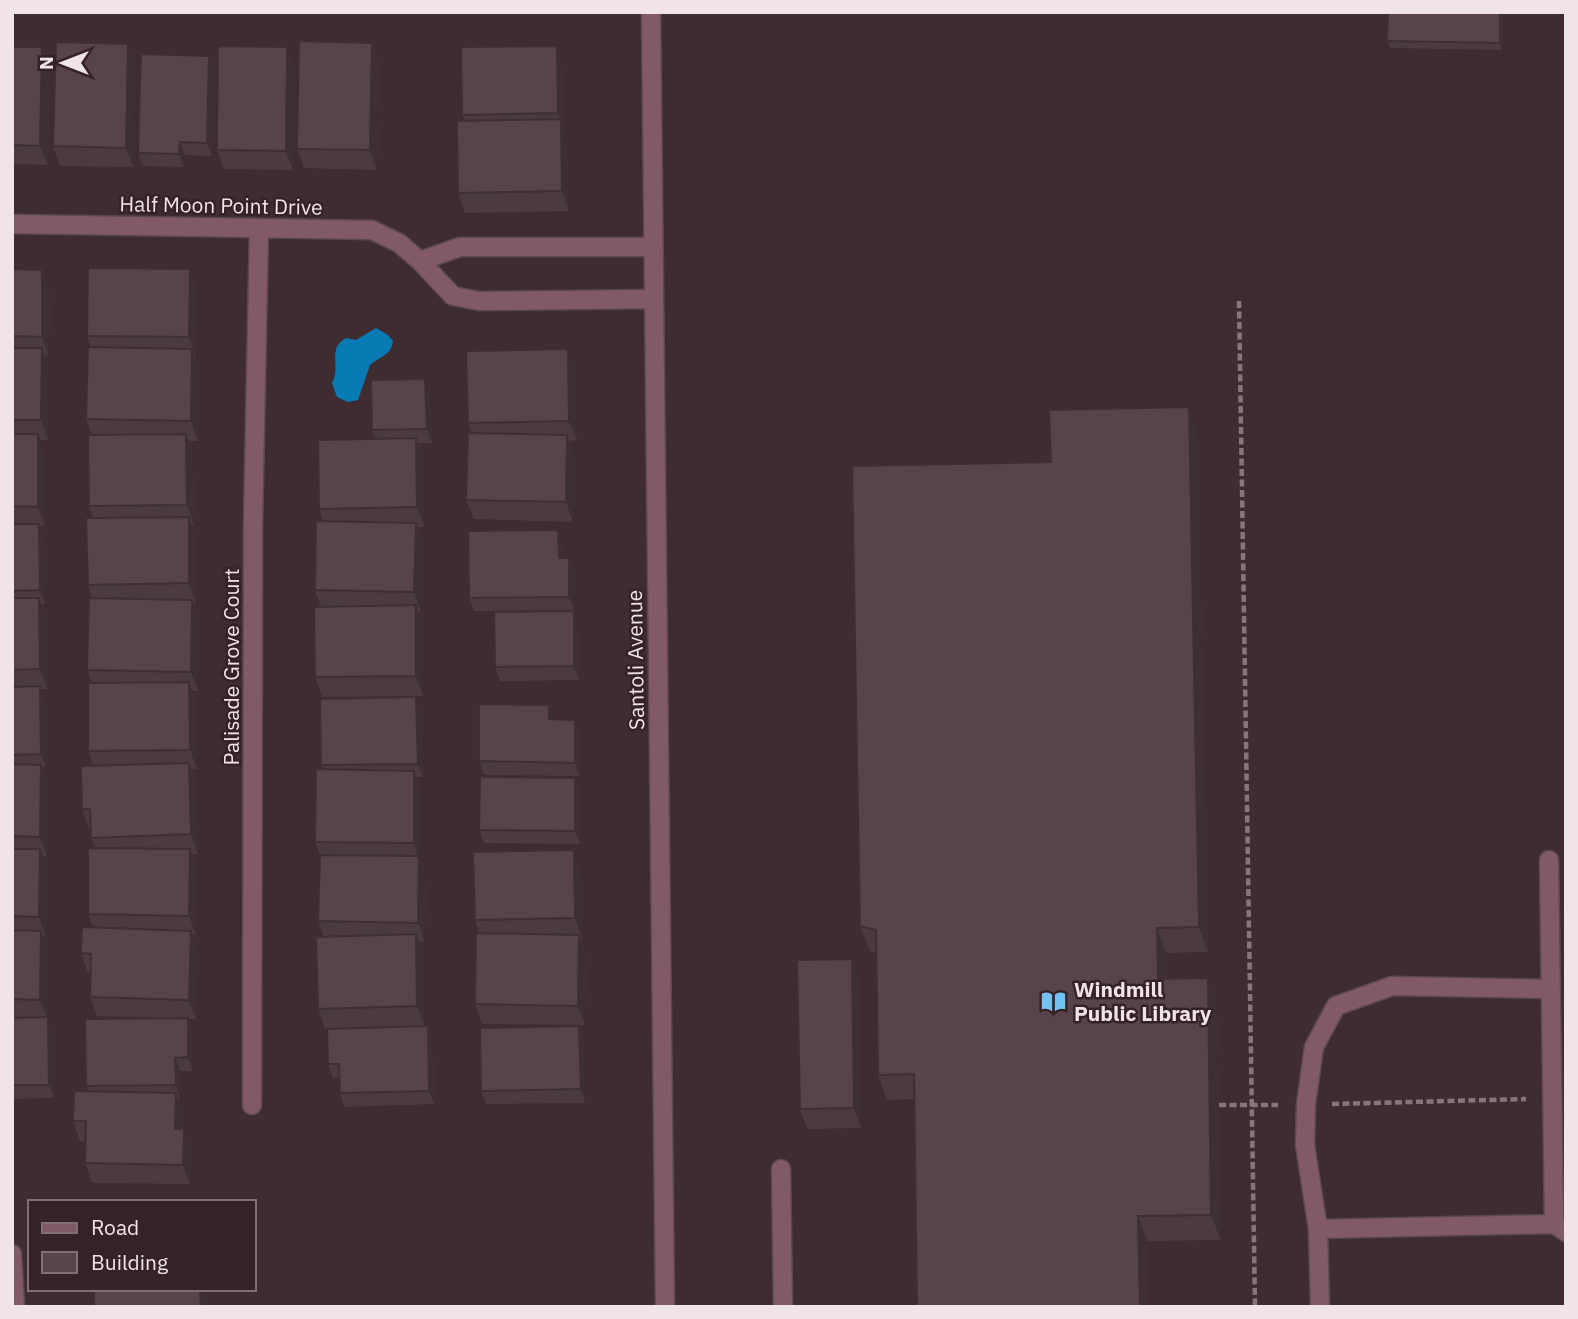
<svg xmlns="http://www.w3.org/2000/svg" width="1578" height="1319" font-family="'IBM Plex Sans',sans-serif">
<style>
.water{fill:#087bb4}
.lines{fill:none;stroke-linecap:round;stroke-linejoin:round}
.service-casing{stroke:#5b494e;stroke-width:21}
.minor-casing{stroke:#5b494e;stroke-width:21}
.path{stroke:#86767a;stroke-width:4.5;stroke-dasharray:7 3.5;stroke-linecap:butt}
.service{stroke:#825a66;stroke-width:18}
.minor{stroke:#825a66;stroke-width:18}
.wall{fill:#4b3a3f}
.shaded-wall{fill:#3d2f33}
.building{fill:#574349;stroke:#3d2f33;stroke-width:2}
.labels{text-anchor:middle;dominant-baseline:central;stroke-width:5;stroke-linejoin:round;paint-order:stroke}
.street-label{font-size:21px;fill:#f1e4e8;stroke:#342227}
.poi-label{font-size:21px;font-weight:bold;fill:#f1e4e8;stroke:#342227;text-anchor:start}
</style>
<rect width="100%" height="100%" fill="#3e2c31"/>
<path class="water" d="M 376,328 L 388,335 L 393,341 C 391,356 380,356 370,365 L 358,400 L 348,402 L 337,397 L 332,383 C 342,366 326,349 346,338 L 356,340 Z"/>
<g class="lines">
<defs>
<path id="service" d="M 1549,860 L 1554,1224
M 781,1169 L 783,1307
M 1318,1229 L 1554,1224 L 1566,1232
M 12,1254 L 15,1307
M 1320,1307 L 1318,1229 L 1305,1145 L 1306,1104 L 1314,1047 L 1336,1006 L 1392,986 L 1551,989"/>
<path id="minor" d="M 651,12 L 665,1307
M 12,224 L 372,230 L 399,243 L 420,261 L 453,296 L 479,301 L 654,299
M 420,261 L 460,247 L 653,247
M 252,1105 L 253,524 L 259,229"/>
</defs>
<use href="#service" class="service-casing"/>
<use href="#minor" class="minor-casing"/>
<path class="path" d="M 1239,301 L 1255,1307
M 1332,1104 L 1526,1099
M 1219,1105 L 1278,1105"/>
<use href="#service" class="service"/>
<use href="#minor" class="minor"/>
</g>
<path class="wall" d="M 1503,12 L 1502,50 L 1390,48 L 1387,41 Z
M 372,43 L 379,63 L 377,170 L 304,168 L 297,149 Z
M 128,44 L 135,63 L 133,167 L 60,166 L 53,146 Z
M 557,46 L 562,59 L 563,127 L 568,139 L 569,211 L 465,213 L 458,193 L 465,121 L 462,115 Z
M 12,47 L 49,67 L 48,165 L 12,164 Z
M 287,47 L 294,67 L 293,170 L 224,169 L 217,150 Z
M 209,56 L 214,69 L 212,156 L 185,155 L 184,167 L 143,166 L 138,153 Z
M 12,269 L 42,270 L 50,289 L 49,356 L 45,356 L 49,368 L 48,440 L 40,440 L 45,454 L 45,526 L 40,526 L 44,537 L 45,604 L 41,604 L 46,617 L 48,689 L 41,689 L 44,700 L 46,767 L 42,767 L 48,784 L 47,856 L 43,856 L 48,869 L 46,936 L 43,936 L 48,950 L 48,1017 L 53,1031 L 54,1098 L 12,1099 Z
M 197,289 L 196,357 L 195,357 L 200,368 L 198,441 L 189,441 L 193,453 L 194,525 L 191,525 L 196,537 L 196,603 L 193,603 L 199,620 L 198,691 L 192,691 L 196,701 L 197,769 L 192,769 L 196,782 L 198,854 L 192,854 L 197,869 L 196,935 L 192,935 L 198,950 L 196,1019 L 188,1019 L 193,1032 L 193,1071 L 180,1071 L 180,1099 L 178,1099 L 183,1112 L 183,1129 L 191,1148 L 190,1184 L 92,1183 L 85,1163 L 85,1141 L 80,1141 L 73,1121 L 88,1091 L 86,1086 L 168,1018 L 97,1016 L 90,997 L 90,973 L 88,973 L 81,953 L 93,928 L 88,914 L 95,848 L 91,838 L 91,829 L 89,829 L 82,809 L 93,765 L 88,751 L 92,683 L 87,670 L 92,598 L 88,585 L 93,518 L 89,506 L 92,435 L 86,419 L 91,347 L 87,336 Z
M 575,369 L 577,440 L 569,441 L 574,455 L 573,522 L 474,519 L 466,500 L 471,433 L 468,423 Z
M 425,379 L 430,392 L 432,443 L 418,443 L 423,458 L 425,527 L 418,527 L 423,543 L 421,612 L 418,612 L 423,625 L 423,696 L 322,697 L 315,677 L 321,607 L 315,590 L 323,521 L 319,509 L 375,439 L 372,430 Z
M 1198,432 L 1208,952 L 1166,953 L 1167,979 L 1208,978 L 1217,1003 L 1221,1240 L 1147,1241 L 1148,1307 L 917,1307 L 914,1099 L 887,1100 L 878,1075 L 876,953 L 870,951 L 860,926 L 1051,462 Z
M 563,543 L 564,558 L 569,558 L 574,572 L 574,610 L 474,611 L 469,598 Z
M 578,624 L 579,680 L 500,681 L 495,667 Z
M 416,697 L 421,711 L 423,777 L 417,777 L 421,791 L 421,860 L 426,876 L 425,942 L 418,942 L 423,954 L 425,1026 L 325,1029 L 318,1009 L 324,937 L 318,921 L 320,855 L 315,842 L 323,770 L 321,765 Z
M 554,719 L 575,720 L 580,733 L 580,776 L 484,775 L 479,761 Z
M 575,778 L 580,791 L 580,844 L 484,843 L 479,830 Z
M 581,870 L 582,938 L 580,938 L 586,954 L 585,1025 L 482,1024 L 475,1004 L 479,933 L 475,920 Z
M 859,979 L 861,1128 L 807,1129 L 800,1109 Z
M 428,1026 L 433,1040 L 434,1104 L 344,1107 L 340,1093 L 339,1077 L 333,1078 L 328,1064 Z
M 579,1026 L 584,1040 L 585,1103 L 486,1104 L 481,1091 Z"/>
<path class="shaded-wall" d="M 1500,12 L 1503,12 L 1502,50 L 1500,43 Z
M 372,43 L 379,63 L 377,170 L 370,150 Z
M 128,44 L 135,63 L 133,167 L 126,148 Z
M 557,46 L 562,59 L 563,127 L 558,113 Z
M 42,47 L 49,67 L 48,165 L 40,146 Z
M 287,47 L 294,67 L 293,170 L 286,151 Z
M 209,56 L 214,69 L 212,156 L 207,143 Z
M 561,119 L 568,139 L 569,211 L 562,191 Z
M 180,142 L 185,155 L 184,167 L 179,154 Z
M 190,269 L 197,289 L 196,357 L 189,337 Z
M 42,270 L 50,289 L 49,356 L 42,337 Z
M 42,348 L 49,368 L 48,440 L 41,420 Z
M 192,349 L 200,368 L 198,441 L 191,421 Z
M 568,349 L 575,369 L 577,440 L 569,421 Z
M 425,379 L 430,392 L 432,443 L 427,429 Z
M 1189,407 L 1198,432 L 1208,952 L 1199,927 Z
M 38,434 L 45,454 L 45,526 L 38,507 Z
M 186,434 L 193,453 L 194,525 L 187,505 Z
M 567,435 L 574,455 L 573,522 L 566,502 Z
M 416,438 L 423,458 L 425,527 L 417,507 Z
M 189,517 L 196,537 L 196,603 L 189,583 Z
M 416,523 L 423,543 L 421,612 L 414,592 Z
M 39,524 L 44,537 L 45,604 L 40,590 Z
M 558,530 L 563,543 L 564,572 L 559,558 Z
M 569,558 L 574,572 L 574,610 L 569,597 Z
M 39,598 L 46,617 L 48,689 L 40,669 Z
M 192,600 L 199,620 L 198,691 L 191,672 Z
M 416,605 L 423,625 L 423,696 L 416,676 Z
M 574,611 L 578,624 L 579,680 L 574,666 Z
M 189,682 L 196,701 L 197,769 L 190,750 Z
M 40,686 L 44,700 L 46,767 L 41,754 Z
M 416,697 L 421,711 L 423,777 L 418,764 Z
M 549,705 L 554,719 L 554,733 L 549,719 Z
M 575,720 L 580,733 L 580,776 L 575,763 Z
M 189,763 L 196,782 L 198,854 L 191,834 Z
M 41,765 L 48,784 L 47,856 L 40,837 Z
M 414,771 L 421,791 L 421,860 L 426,876 L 425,942 L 418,923 L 419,858 L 414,843 Z
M 575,778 L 580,791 L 580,844 L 575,831 Z
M 40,849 L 48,869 L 46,936 L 39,917 Z
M 190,849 L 197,869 L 196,935 L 189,916 Z
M 574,850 L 581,870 L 582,938 L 575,918 Z
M 1157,928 L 1166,953 L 1167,1004 L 1158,979 Z
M 41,931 L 48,950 L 48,1019 L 40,1000 Z
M 191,931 L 198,950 L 196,1019 L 189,1000 Z
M 416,934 L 423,954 L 425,1026 L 417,1006 Z
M 579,935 L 586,954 L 585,1025 L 578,1006 Z
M 852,959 L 859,979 L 861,1128 L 854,1108 Z
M 1208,978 L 1217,1003 L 1221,1240 L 1211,1215 Z
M 48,1017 L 53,1031 L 54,1098 L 49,1085 Z
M 188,1018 L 193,1032 L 193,1071 L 188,1057 Z
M 428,1026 L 433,1040 L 434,1104 L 429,1091 Z
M 579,1026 L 584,1040 L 585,1103 L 581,1089 Z
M 175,1058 L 180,1071 L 180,1099 L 176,1085 Z
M 176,1093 L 183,1112 L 182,1148 L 175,1129 Z
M 184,1129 L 191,1148 L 190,1184 L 183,1165 Z
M 1138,1216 L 1147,1241 L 1148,1307 L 1140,1307 Z
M 200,1289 L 207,1289 L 207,1307 L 201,1307 Z"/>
<path class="building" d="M 1388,12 L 1500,12 L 1500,43 L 1387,41 Z
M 299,41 L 372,43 L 370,150 L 297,149 Z
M 56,42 L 128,44 L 126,148 L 53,146 Z
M 218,46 L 287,47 L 286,151 L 217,150 Z
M 557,46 L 558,113 L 462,115 L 461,47 Z
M 12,47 L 42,47 L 40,146 L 12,145 Z
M 141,54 L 209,56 L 207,143 L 180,142 L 179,154 L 138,153 Z
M 561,119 L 562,191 L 458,193 L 457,121 Z
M 88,268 L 190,269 L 189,337 L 87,336 Z
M 12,269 L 42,270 L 42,337 L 12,336 Z
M 88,347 L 192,349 L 191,421 L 86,419 Z
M 12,348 L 42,348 L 41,420 L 12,420 Z
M 568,349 L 569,421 L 468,423 L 466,351 Z
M 425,379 L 427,429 L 372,430 L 371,380 Z
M 1189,407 L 1199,927 L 1157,928 L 1158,979 L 1208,978 L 1211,1215 L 1138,1216 L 1140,1307 L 917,1307 L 914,1074 L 878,1075 L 876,930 L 860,926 L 852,466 L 1051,462 L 1049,410 Z
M 468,433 L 567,435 L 566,502 L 466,500 Z
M 12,434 L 38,434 L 38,507 L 12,506 Z
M 186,434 L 187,505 L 89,506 L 88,435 Z
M 416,438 L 417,507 L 319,509 L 318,440 Z
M 189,517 L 189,583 L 88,585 L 86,518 Z
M 316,521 L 416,523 L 414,592 L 315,590 Z
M 12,524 L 39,524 L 40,590 L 12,591 Z
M 558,530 L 559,558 L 569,558 L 569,597 L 469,598 L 468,531 Z
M 12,598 L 39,598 L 40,669 L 12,670 Z
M 89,598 L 192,600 L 191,672 L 87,670 Z
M 416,605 L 416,676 L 315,677 L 314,607 Z
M 574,611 L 574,666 L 495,667 L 494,612 Z
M 189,682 L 190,750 L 88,751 L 88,683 Z
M 40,686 L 41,754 L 12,755 L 12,687 Z
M 416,697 L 418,764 L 321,765 L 320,699 Z
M 479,704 L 549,705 L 549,719 L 575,720 L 575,763 L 479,761 Z
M 189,763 L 191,834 L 91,838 L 90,809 L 82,809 L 81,766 Z
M 12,764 L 41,765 L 40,837 L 12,836 Z
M 316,769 L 414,771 L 414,843 L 315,842 Z
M 480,777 L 575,778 L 575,831 L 479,830 Z
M 88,848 L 190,849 L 189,916 L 88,914 Z
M 12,849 L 40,849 L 39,917 L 12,916 Z
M 574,850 L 575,918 L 475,920 L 473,852 Z
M 320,855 L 419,856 L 418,923 L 318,921 Z
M 82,927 L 191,931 L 189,1000 L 90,997 L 91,954 L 81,953 Z
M 12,930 L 41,931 L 40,1000 L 12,999 Z
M 476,933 L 579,935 L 578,1006 L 475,1004 Z
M 416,934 L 417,1006 L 318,1009 L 316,937 Z
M 852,959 L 854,1108 L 800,1109 L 797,960 Z
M 48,1017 L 49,1085 L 12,1085 L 12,1018 Z
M 188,1018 L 188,1057 L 175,1058 L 176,1085 L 86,1086 L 85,1019 Z
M 428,1026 L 429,1091 L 340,1093 L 339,1064 L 328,1064 L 327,1029 Z
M 579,1026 L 581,1089 L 481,1091 L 480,1028 Z
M 74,1091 L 176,1093 L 175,1129 L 184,1129 L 183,1165 L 85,1163 L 86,1121 L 73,1121 Z
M 94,1289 L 200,1289 L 201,1307 L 94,1307 Z"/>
<defs>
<symbol id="library-bare" viewBox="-9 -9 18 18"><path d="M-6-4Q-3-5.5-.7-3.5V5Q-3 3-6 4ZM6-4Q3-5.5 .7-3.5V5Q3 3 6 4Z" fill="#72c1f5" stroke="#342227" stroke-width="2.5" paint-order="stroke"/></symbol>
</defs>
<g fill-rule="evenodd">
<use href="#library-bare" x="1036" y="984" width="35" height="35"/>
</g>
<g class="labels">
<g class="street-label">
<text transform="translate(221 205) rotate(1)">Half Moon Point Drive</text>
<text transform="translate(635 660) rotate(-91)">Santoli Avenue</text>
<text transform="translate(231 667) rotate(-90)">Palisade Grove Court</text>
</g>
<g class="poi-label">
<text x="1074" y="989">Windmill<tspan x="1074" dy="24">Public Library</tspan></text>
</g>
</g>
<rect width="1578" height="1319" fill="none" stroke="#f1e4e8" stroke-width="28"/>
<rect x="28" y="1200" width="228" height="91" fill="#342227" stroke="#807074" stroke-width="2"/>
<rect x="42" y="1223" width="35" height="10" fill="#825a66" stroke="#807074" stroke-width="2"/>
<text x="91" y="1235" font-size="21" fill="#f1e4e8">Road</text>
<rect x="42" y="1252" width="35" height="21" fill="#574349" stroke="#807074" stroke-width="2"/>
<text x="91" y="1270" font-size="21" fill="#f1e4e8">Building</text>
<g transform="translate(63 63) rotate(270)" stroke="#342227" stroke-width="5" paint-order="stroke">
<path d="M0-5L12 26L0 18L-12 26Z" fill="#f1e4e8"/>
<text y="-10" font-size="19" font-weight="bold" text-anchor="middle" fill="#f1e4e8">N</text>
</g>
</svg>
